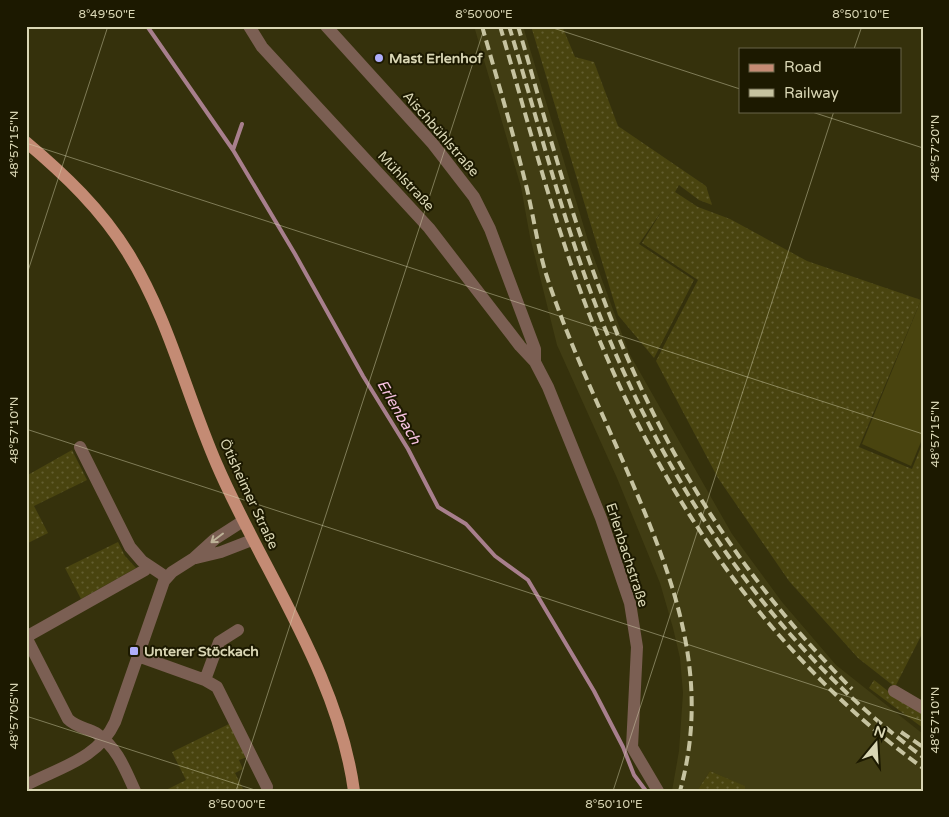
<svg xmlns="http://www.w3.org/2000/svg" width="949" height="817" font-family="'Varela Round',sans-serif">
<style>
.built{fill:#413d13}
.grass{fill:url(#grass-dots)}
.garden{fill:#49440f}
.lines{fill:none;stroke-linecap:round;stroke-linejoin:round}
.stream{stroke:#a87f8d;stroke-width:4}
.minor{stroke:#7b5f53;stroke-width:12}
.major{stroke:#c48b74;stroke-width:12}
.rail{stroke:#c6c3a0;stroke-width:4;stroke-dasharray:10 5;stroke-linecap:butt}
.oneway{stroke:#bdb297}
.ticks{fill:none;stroke:#d9d6b4;stroke-width:1;stroke-opacity:0.45}
.poi-dot{fill:#afaefa;stroke:#1c1900;stroke-width:2}
.labels{text-anchor:middle;dominant-baseline:central;stroke-width:4;stroke-linejoin:round;paint-order:stroke}
.poi-label{font-size:14px;font-weight:bold;fill:#d9d6b4;stroke:#1c1900;text-anchor:start}
.street-label{font-size:14px;fill:#d9d6b4;stroke:#1c1900}
.water-label{font-size:15px;font-style:italic;fill:#f6c1df;stroke:#1c1900}
.neatline{fill:none;stroke:#d9d6b4;stroke-width:2}
.ticks-label{font-size:12px;text-anchor:middle;fill:#d9d6b4}
</style>
<defs>
<pattern id="grass-dots" width="8" height="8" patternUnits="userSpaceOnUse" patternTransform="scale(1.25)"><rect width="8" height="8" fill="#49440f"/><path d="M2 2h.1M6 6h.1" fill="none" stroke="#635e30" stroke-width="1.8" stroke-linecap="round"/></pattern>
</defs>
<rect width="100%" height="100%" fill="#35310c"/>
<path class="built" d="M 474,26 L 523,26 L 590,247 L 629,353 L 732,534 L 782,602 L 836,665 L 923,734 L 923,791 L 745,791 L 744,786 L 710,771 L 697,791 L 672,791 L 679,751 L 683,693 L 680,658 L 673,628 L 660,583 L 617,478 L 557,345 L 530,237 L 521,187 Z"/>
<path class="grass" d="M 531,26 L 562,26 L 575,57 L 594,62 L 618,126 L 706,186 L 712,205 L 699,200 L 679,185 L 675,192 L 698,207 L 730,219 L 807,261 L 921,300 L 859,447 L 912,469 L 923,442 L 923,632 L 895,687 L 858,658 L 789,581 L 718,478 L 656,361 L 698,280 L 642,243 L 663,209 L 639,244 L 694,280 L 654,358 L 618,315 Z
M 72,450 L 87,480 L 34,506 L 48,533 L 26,544 L 26,476 Z
M 118,542 L 125,556 L 136,568 L 81,599 L 65,568 Z
M 874,680 L 893,695 L 923,712 L 923,728 L 869,688 Z
M 231,723 L 247,757 L 239,760 L 243,769 L 235,773 L 244,791 L 164,791 L 186,780 L 172,752 Z
M 710,771 L 745,786 L 745,791 L 697,791 Z"/>
<path class="garden" d="M 921,300 L 923,301 L 923,437 L 911,466 L 862,444 Z"/>
<g class="lines">
<path class="stream" d="M 147,26 L 233,150 L 295,254 L 363,376 L 408,449 L 438,507 L 466,524 L 495,556 L 528,580 L 594,691 L 623,747 L 634,775 L 646,791
M 233,150 L 242,124"/>
<path class="minor" d="M 249,26 L 262,47 L 429,228 L 520,346 L 535,362 L 548,387 L 601,518 L 630,603 L 637,647 L 632,747 L 658,791
M 326,26 L 433,144 L 474,197 L 490,229 L 535,349 L 535,362
M 80,447 L 130,547 L 142,561 L 166,577
M 196,558 L 221,552 L 252,540
M 26,637 L 68,719 C 76,727 87,728 96,733 C 117,747 125,769 135,791
M 26,637 L 145,570 L 148,566
M 138,656 L 205,680 L 217,687 L 267,787
M 205,680 L 219,642 L 238,630
M 894,691 L 923,708
M 26,785 C 60,767 98,759 115,722 L 164,581 L 172,572 L 194,558 L 215,539 L 243,521"/>
<path class="major" d="M 26,142 C 65,175 101,209 128,253 C 169,319 186,394 217,465 C 263,572 338,673 354,791"/>
<path class="rail" d="M 482,26 C 497,79 513,132 526,185 C 534,217 538,252 549,283 C 571,348 601,410 628,473 C 673,577 712,676 680,791
M 500,26 C 533,138 561,253 608,360 C 677,520 782,665 923,768
M 509,26 C 535,111 557,198 587,282 C 655,468 763,638 923,757
M 518,26 C 543,111 565,196 596,279 C 654,438 732,569 852,689
M 901,732 L 923,747"/>
</g>
<defs><path id="oneway-shaft" d="M-6 0H5M1.5-3L5.5 0L1.5 3" fill="none" stroke-width="1.6" stroke-linecap="round" stroke-linejoin="round" transform="scale(1.25)"/></defs>
<use class="oneway" href="#oneway-shaft" transform="translate(217 538) rotate(143)"/>
<path class="ticks" d="M 547,26 L 740,89M 854,49 L 862,26M 809,111 L 923,148M 26,143 L 923,434M 26,277 L 108,26M 26,429 L 923,721M 26,716 L 258,791M 236,791 L 485,26M 613,791 L 834,111"/>
<g class="poi-dot">
<circle cx="379" cy="58" r="5"/>
<rect x="129" y="646" width="10" height="10" rx="2.5"/>
</g>
<g class="labels">
<g class="poi-label">
<text x="389" y="58">Mast Erlenhof</text>
<text x="144" y="651">Unterer Stöckach</text>
</g>
<g class="street-label">
<text transform="translate(441 134) rotate(49)">Aischbühlstraße</text>
<text transform="translate(406 181) rotate(47)">Mühlstraße</text>
<text transform="translate(249 494) rotate(65)">Ötisheimer Straße</text>
<text transform="translate(627 555) rotate(72)">Erlenbachstraße</text>
</g>
<g class="water-label">
<text transform="translate(399 412) rotate(60)">Erlenbach</text>
</g>
</g>
<rect width="949" height="817" fill="none" stroke="#1c1900" stroke-width="55"/>
<rect x="739" y="48" width="162" height="65" fill="#1c1900" stroke="#686548"/>
<rect x="749" y="64" width="25" height="8" fill="#c48b74" stroke="#686548"/>
<text x="784" y="72" font-size="15" fill="#d9d6b4">Road</text>
<rect x="749" y="89" width="25" height="8" fill="#c6c3a0" stroke="#686548"/>
<text x="784" y="98" font-size="15" fill="#d9d6b4">Railway</text>
<g transform="translate(876 744) rotate(18)" stroke="#1c1900" stroke-width="4" paint-order="stroke">
<path d="M0-4L9 19L0 12L-9 19Z" fill="#d9d6b4"/>
<text y="-8" font-size="14" font-weight="bold" text-anchor="middle" fill="#d9d6b4">N</text>
</g>
<rect x="28" y="28" width="894" height="762" class="neatline"/>
<g class="ticks-label">
<text x="107" y="18">8°49'50"E</text>
<text x="484" y="18">8°50'00"E</text>
<text x="861" y="18">8°50'10"E</text>
<text transform="translate(14 144) rotate(-90)" y="4">48°57'15"N</text>
<text transform="translate(935 148) rotate(-90)" y="4">48°57'20"N</text>
<text transform="translate(14 430) rotate(-90)" y="4">48°57'10"N</text>
<text transform="translate(935 434) rotate(-90)" y="4">48°57'15"N</text>
<text transform="translate(14 716) rotate(-90)" y="4">48°57'05"N</text>
<text transform="translate(935 720) rotate(-90)" y="4">48°57'10"N</text>
<text x="237" y="808">8°50'00"E</text>
<text x="614" y="808">8°50'10"E</text>
</g>
</svg>
